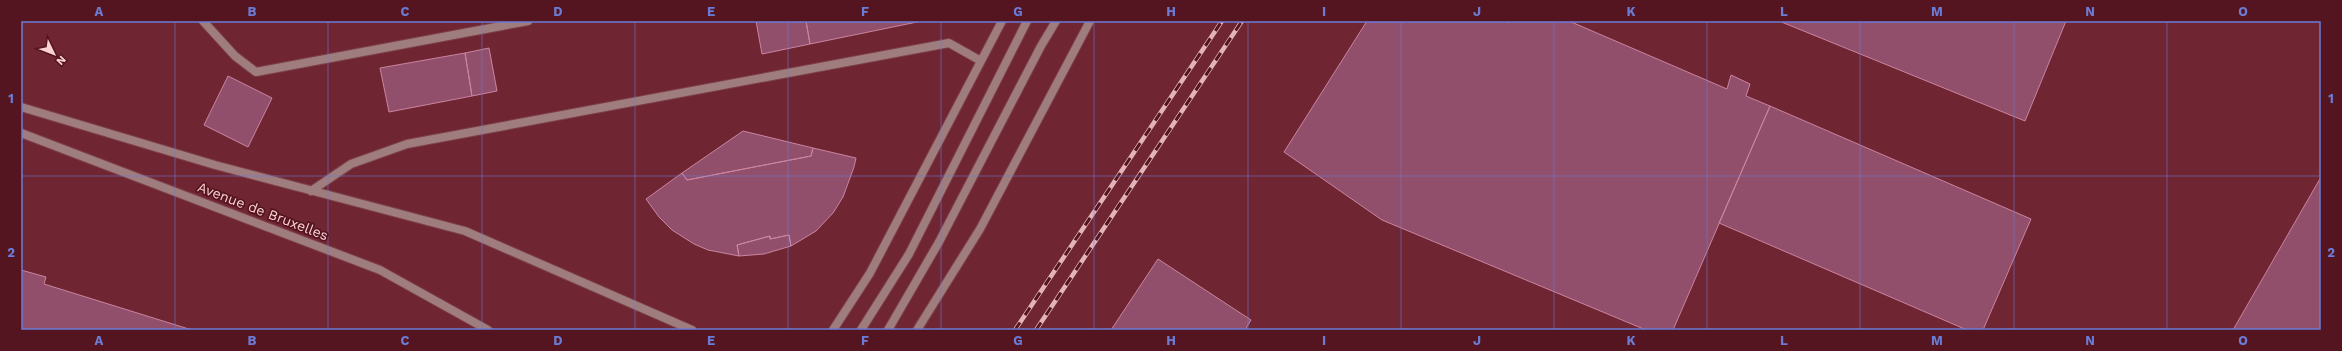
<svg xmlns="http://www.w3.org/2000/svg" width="2342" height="351" font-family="'Work Sans',sans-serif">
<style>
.built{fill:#702632}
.building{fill:#914f6b;stroke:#cb84a0}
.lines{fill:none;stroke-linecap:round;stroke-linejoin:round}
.lane-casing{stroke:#7d4049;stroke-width:10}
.street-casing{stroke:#7d4049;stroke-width:10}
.lane{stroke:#9f7d7f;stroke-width:8}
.street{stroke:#9f7d7f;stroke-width:8}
.rail-casing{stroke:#e2b4b8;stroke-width:4.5}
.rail{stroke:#551520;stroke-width:3;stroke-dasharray:9;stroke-linecap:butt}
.grid{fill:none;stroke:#6b7cd7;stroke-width:1;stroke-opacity:0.55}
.labels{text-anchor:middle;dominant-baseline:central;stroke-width:3.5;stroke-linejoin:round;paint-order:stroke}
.street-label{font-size:14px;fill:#fbd1d4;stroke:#551520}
.neatline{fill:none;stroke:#6b7cd7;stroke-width:1.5}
.grid-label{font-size:13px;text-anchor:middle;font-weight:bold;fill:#6b7cd7}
</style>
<rect width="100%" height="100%" fill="#61202a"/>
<path class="built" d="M 21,21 L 2321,21 L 2321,330 L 21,330 Z"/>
<path class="building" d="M 756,21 L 806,21 L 810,44 L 762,54 Z
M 806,21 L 922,21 L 810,44 Z
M 1367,21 L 1507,21 L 1509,23 L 1510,21 L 1569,21 L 1727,89 L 1731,75 L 1750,84 L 1746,96 L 1770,106 L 1673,330 L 1646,330 L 1382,220 L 1284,152 Z
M 1779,21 L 2066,21 L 2025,121 Z
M 489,48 L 497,91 L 472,96 L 465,53 Z
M 465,53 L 472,96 L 389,112 L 380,68 Z
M 228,76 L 272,98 L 248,147 L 204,125 Z
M 1770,106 L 2031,219 L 1983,330 L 1967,330 L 1719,223 Z
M 743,131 L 813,148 L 811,156 L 687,180 L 682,173 Z
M 813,148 L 856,158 L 854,167 L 843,197 L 833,213 L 816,231 L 791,246 L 789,235 L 770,239 L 770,236 L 737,245 L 739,256 L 708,250 L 694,244 L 672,230 L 659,217 L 646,199 L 682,173 L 687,180 L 811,156 Z
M 2321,177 L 2321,330 L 2233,330 Z
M 789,235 L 791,246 L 764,254 L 739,256 L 737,245 L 770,236 L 770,239 Z
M 1158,259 L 1251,320 L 1245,330 L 1111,330 Z
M 21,270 L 46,277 L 44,284 L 192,330 L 21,330 Z"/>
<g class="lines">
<defs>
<path id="lane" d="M 203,21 L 235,56 L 256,72 L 528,21
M 917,330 L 980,229 L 1090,21"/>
<path id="street" d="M 21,107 L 215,165 L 465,231 L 692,330
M 21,133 L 380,270 L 488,330
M 311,191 L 351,164 L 407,144 L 949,43 L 981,61
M 833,330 L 870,273 L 1002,21
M 861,330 L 909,254 L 1027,21
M 888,330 L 939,242 L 1041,46 L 1056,21"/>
</defs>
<use href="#lane" class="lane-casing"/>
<use href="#street" class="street-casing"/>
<use href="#lane" class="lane"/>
<use href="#street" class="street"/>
<defs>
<path id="rail" d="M 1015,330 L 1222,21
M 1036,330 L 1242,21"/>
</defs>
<use href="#rail" class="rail-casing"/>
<use href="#rail" class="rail"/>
</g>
<path class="grid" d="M 175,21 L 175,330M 328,21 L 328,330M 482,21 L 482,330M 635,21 L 635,330M 788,21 L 788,330M 941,21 L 941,330M 1094,21 L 1094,330M 1248,21 L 1248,330M 1401,21 L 1401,330M 1554,21 L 1554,330M 1707,21 L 1707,330M 1860,21 L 1860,330M 2014,21 L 2014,330M 2167,21 L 2167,330M 21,176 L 2321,176"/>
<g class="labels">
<g class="street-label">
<text transform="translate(263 211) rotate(21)">Avenue de Bruxelles</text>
</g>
</g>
<rect width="2342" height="351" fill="none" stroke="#551520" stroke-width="44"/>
<g transform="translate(54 54) rotate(133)" stroke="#551520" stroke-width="3" paint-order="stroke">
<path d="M0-3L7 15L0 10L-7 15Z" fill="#fbd1d4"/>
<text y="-6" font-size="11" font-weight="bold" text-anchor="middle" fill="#fbd1d4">N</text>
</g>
<rect x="22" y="22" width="2298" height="307" class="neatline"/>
<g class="grid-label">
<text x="99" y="16">A</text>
<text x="252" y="16">B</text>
<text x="405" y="16">C</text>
<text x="558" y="16">D</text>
<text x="711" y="16">E</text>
<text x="865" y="16">F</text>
<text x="1018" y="16">G</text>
<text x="1171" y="16">H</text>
<text x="1324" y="16">I</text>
<text x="1477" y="16">J</text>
<text x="1631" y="16">K</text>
<text x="1784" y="16">L</text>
<text x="1937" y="16">M</text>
<text x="2090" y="16">N</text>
<text x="2243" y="16">O</text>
<text x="11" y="103">1</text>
<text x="2331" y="103">1</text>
<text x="11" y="257">2</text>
<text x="2331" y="257">2</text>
<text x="99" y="345">A</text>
<text x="252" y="345">B</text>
<text x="405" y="345">C</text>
<text x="558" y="345">D</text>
<text x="711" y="345">E</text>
<text x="865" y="345">F</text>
<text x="1018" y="345">G</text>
<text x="1171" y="345">H</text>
<text x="1324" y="345">I</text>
<text x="1477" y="345">J</text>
<text x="1631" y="345">K</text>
<text x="1784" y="345">L</text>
<text x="1937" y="345">M</text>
<text x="2090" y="345">N</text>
<text x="2243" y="345">O</text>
</g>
</svg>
